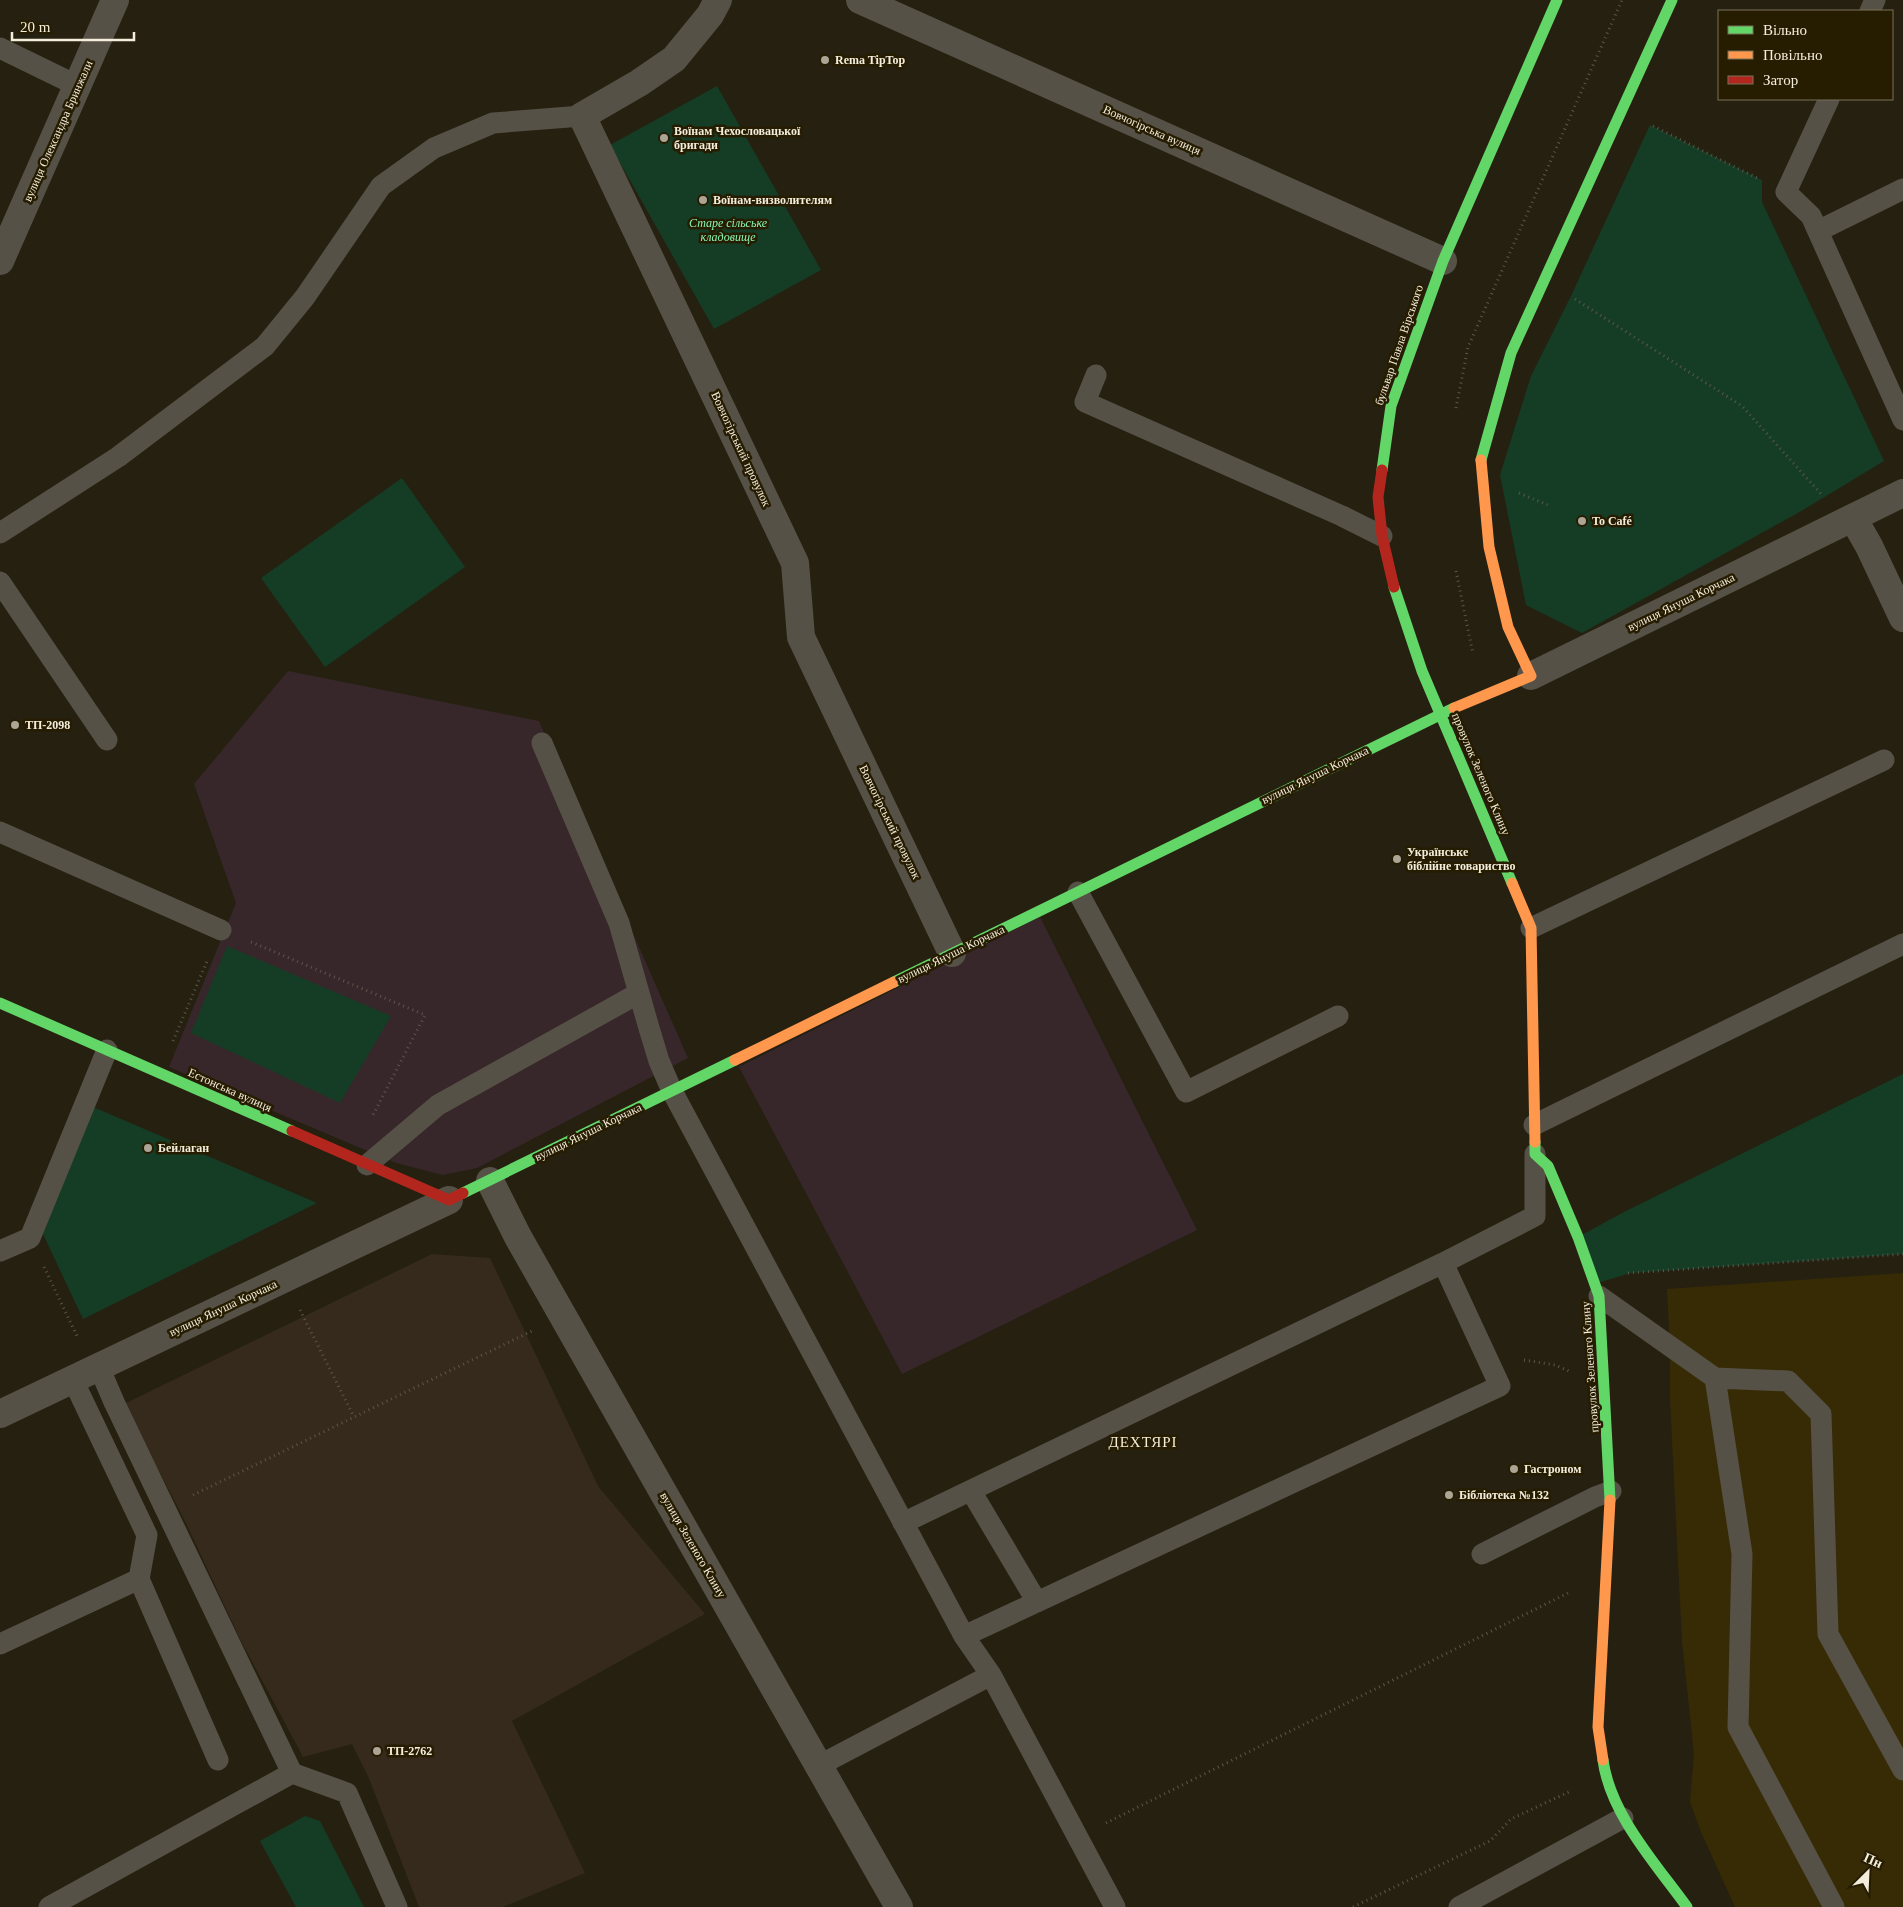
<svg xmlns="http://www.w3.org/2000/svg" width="1903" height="1907" font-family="'Times New Roman',serif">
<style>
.commercial{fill:#38272a}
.built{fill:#372b06}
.education{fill:#352a1b}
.green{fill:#153d26}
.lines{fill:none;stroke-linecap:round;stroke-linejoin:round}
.path{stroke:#5b564c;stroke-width:3;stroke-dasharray:1 4;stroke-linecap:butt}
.lane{stroke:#565146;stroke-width:21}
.street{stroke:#565146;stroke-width:28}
.fast{stroke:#63d668;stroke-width:11}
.slow{stroke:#ff974d;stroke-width:11}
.jam{stroke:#b3261e;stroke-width:11}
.poi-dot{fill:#aca595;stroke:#261c00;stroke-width:2}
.labels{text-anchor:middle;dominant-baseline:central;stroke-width:5;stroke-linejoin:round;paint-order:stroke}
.poi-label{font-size:12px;font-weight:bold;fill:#f4eddc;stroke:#261c00;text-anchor:start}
.street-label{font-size:12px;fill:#f4eddc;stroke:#261c00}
.park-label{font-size:12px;font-style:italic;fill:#86f3b5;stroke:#261c00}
.quarter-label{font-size:15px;letter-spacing:1px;fill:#f4eddc;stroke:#261c00}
</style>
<rect width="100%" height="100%" fill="#262010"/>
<path class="commercial" d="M 288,671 L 539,721 L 688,1058 L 477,1168 L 443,1175 L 396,1163 L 169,1067 L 236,903 L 194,784 Z
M 1040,917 L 1197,1230 L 902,1374 L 739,1067 Z"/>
<path class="built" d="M 1903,1273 L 1903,1907 L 1735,1907 L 1701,1832 L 1690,1802 L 1694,1754 L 1682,1641 L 1670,1399 L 1670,1347 L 1667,1289 Z"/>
<path class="education" d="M 432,1254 L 490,1258 L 598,1486 L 705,1614 L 512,1721 L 585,1873 L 503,1907 L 419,1907 L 368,1776 L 352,1744 L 303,1757 L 240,1639 L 184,1519 L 124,1404 Z"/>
<path class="green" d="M 717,86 L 821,270 L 714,329 L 610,145 Z
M 1650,125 L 1762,180 L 1762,202 L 1884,461 L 1803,510 L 1582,633 L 1526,605 L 1500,475 L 1531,376 L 1571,296 Z
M 402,478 L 465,567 L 325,667 L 261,578 Z
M 227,946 L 391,1016 L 340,1103 L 191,1033 Z
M 1903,1074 L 1903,1254 L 1631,1273 L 1594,1284 L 1578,1237 L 1624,1212 Z
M 93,1107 L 317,1203 L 83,1319 L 43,1234 Z
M 305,1816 L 320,1821 L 364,1907 L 296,1907 L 260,1841 Z"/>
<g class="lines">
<path class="path" d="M 1653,126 L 1757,178
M 1575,299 L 1742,406 L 1821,494
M 1456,408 L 1468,347 L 1622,0
M 1519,493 L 1550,506
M 1456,571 L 1473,654
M 251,942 L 425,1015 L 373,1115
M 173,1041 L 208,959
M 44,1267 L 78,1338
M 1628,1273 L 1903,1254
M 300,1310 L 354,1417
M 1524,1360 L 1555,1365 L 1569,1371
M 193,1495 L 532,1331
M 1106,1823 L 1570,1592
M 1353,1907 L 1490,1841 L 1511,1819 L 1571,1791"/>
<path class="lane" d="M 1870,11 L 1875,0
M 0,48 L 78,86
M 1829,99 L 1786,192 L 1811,216 L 1903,420
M 1818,231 L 1903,189
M 1096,375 L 1085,402 L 1342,516 L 1382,536
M 0,533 L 118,457 L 265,346 L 305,297 L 381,186 L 434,148 L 493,123 L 582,116
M 0,582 L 107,740
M 542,743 L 619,923 L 649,1028 L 659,1061 L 672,1091 L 964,1636 L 991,1675
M 0,832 L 221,930
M 1078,892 L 1186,1092 L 1338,1016
M 1531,928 L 1884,760
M 1534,1125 L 1903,944
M 367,1165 L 438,1105 L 639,993
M 0,1251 L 30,1238 L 107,1050
M 1599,1296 L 1715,1378 L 1742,1554 L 1738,1727 L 1834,1907
M 99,1367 L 114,1402 L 292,1773 L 347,1793 L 397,1907
M 1715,1378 L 1788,1381 L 1821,1414 L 1828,1634 L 1903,1770
M 73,1380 L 147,1535 L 139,1579 L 218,1760
M 971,1491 L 1037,1602
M 903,1523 L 1443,1263 L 1535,1216 L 1535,1154
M 1482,1554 L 1595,1497 L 1611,1491
M 964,1636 L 1500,1386 L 1443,1263
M 0,1644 L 139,1579
M 818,1766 L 991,1675 L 1115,1907
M 49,1907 L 292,1773
M 1459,1907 L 1623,1818"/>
<path class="street" d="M 718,0 L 710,15 L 674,59 L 639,83 L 582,116 L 795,563 L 801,637 L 952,953
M 860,0 L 1443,261
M 0,261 L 115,0
M 1853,518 L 1869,546 L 1903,618
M 1531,676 L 1903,493
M 490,1181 L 518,1237 L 899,1907
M 0,1414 L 449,1200"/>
<path class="fast" d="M 1481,460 L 1511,353 L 1672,0
M 1382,470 L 1391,406 L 1443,261 L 1557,0
M 1394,587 L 1422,671 L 1512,883
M 894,982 L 1454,708
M 0,1003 L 292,1131
M 1535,1142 L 1535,1154 L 1548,1166 L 1578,1237 L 1599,1296 L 1610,1500
M 463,1193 L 735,1060
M 1603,1760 C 1610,1814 1656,1864 1687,1907"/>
<path class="slow" d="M 1454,708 L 1531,676 L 1508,627 L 1489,547 L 1481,460
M 1512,883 L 1531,928 L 1535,1142
M 735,1060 L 894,982
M 1603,1760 L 1598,1727 L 1610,1500"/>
<path class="jam" d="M 1382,470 L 1378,497 L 1382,536 L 1394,587
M 292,1131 L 449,1200 L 463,1193"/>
</g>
<g class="poi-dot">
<circle cx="825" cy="60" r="5"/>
<circle cx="664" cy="138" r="5"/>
<circle cx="703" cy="200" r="5"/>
<circle cx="1582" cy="521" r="5"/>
<circle cx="15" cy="725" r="5"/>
<circle cx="1397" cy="859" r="5"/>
<circle cx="148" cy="1148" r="5"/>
<circle cx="1514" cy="1469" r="5"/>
<circle cx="1449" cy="1495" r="5"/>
<circle cx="377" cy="1751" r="5"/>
</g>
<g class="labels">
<g class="poi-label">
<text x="835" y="60">Rema TipTop</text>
<text x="674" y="131">Воїнам Чехословацької<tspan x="674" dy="14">бригади</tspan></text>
<text x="713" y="200">Воїнам-визволителям</text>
<text x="1592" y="521">To Café</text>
<text x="25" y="725">ТП-2098</text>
<text x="1407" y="852">Українське<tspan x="1407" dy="14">біблійне товариство</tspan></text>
<text x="158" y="1148">Бейлаган</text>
<text x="1524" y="1469">Гастроном</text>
<text x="1459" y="1495">Бібліотека №132</text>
<text x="387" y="1751">ТП-2762</text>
</g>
<g class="street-label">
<text transform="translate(1152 130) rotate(24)">Вовчогірська вулиця</text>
<text transform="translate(58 131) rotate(-66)">вулиця Олександра Бринжали</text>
<text transform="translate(1399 345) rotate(-71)">бульвар Павла Вірського</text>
<text transform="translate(741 449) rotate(65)">Вовчогірський провулок</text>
<text transform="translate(1681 602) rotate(-26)">вулиця Януша Корчака</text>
<text transform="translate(1481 774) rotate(67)">провулок Зеленого Клину</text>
<text transform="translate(1315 775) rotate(-26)">вулиця Януша Корчака</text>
<text transform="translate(890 822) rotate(64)">Вовчогірський провулок</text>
<text transform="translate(951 954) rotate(-26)">вулиця Януша Корчака</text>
<text transform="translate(230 1090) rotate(24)">Естонська вулиця</text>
<text transform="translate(588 1132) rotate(-26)">вулиця Януша Корчака</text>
<text transform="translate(223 1308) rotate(-25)">вулиця Януша Корчака</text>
<text transform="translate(1590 1367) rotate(-94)">провулок Зеленого Клину</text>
<text transform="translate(693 1545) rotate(60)">вулиця Зеленого Клину</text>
</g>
<g class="park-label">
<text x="728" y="223">Старе сільське<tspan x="728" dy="14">кладовище</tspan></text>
</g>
<g class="quarter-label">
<text x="1143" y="1442">ДЕХТЯРІ</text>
</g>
</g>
<rect x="1718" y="10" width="175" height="90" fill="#261c00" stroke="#787058"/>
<rect x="1728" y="26" width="25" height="8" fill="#63d668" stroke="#787058"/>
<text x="1763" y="35" font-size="15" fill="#f4eddc">Вільно</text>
<rect x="1728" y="51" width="25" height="8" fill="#ff974d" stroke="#787058"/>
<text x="1763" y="60" font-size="15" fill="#f4eddc">Повільно</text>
<rect x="1728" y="76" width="25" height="8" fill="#b3261e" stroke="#787058"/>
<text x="1763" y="85" font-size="15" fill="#f4eddc">Затор</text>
<g transform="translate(1868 1872) rotate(24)" stroke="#261c00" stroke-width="4" paint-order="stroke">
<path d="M0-4L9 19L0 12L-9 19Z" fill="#f4eddc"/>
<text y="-8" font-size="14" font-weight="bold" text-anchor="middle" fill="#f4eddc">Пн</text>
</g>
<path d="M12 32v8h122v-8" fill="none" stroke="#f4eddc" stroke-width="2.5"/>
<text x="20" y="32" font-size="15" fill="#f4eddc" stroke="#261c00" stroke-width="4" paint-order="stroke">20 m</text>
</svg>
